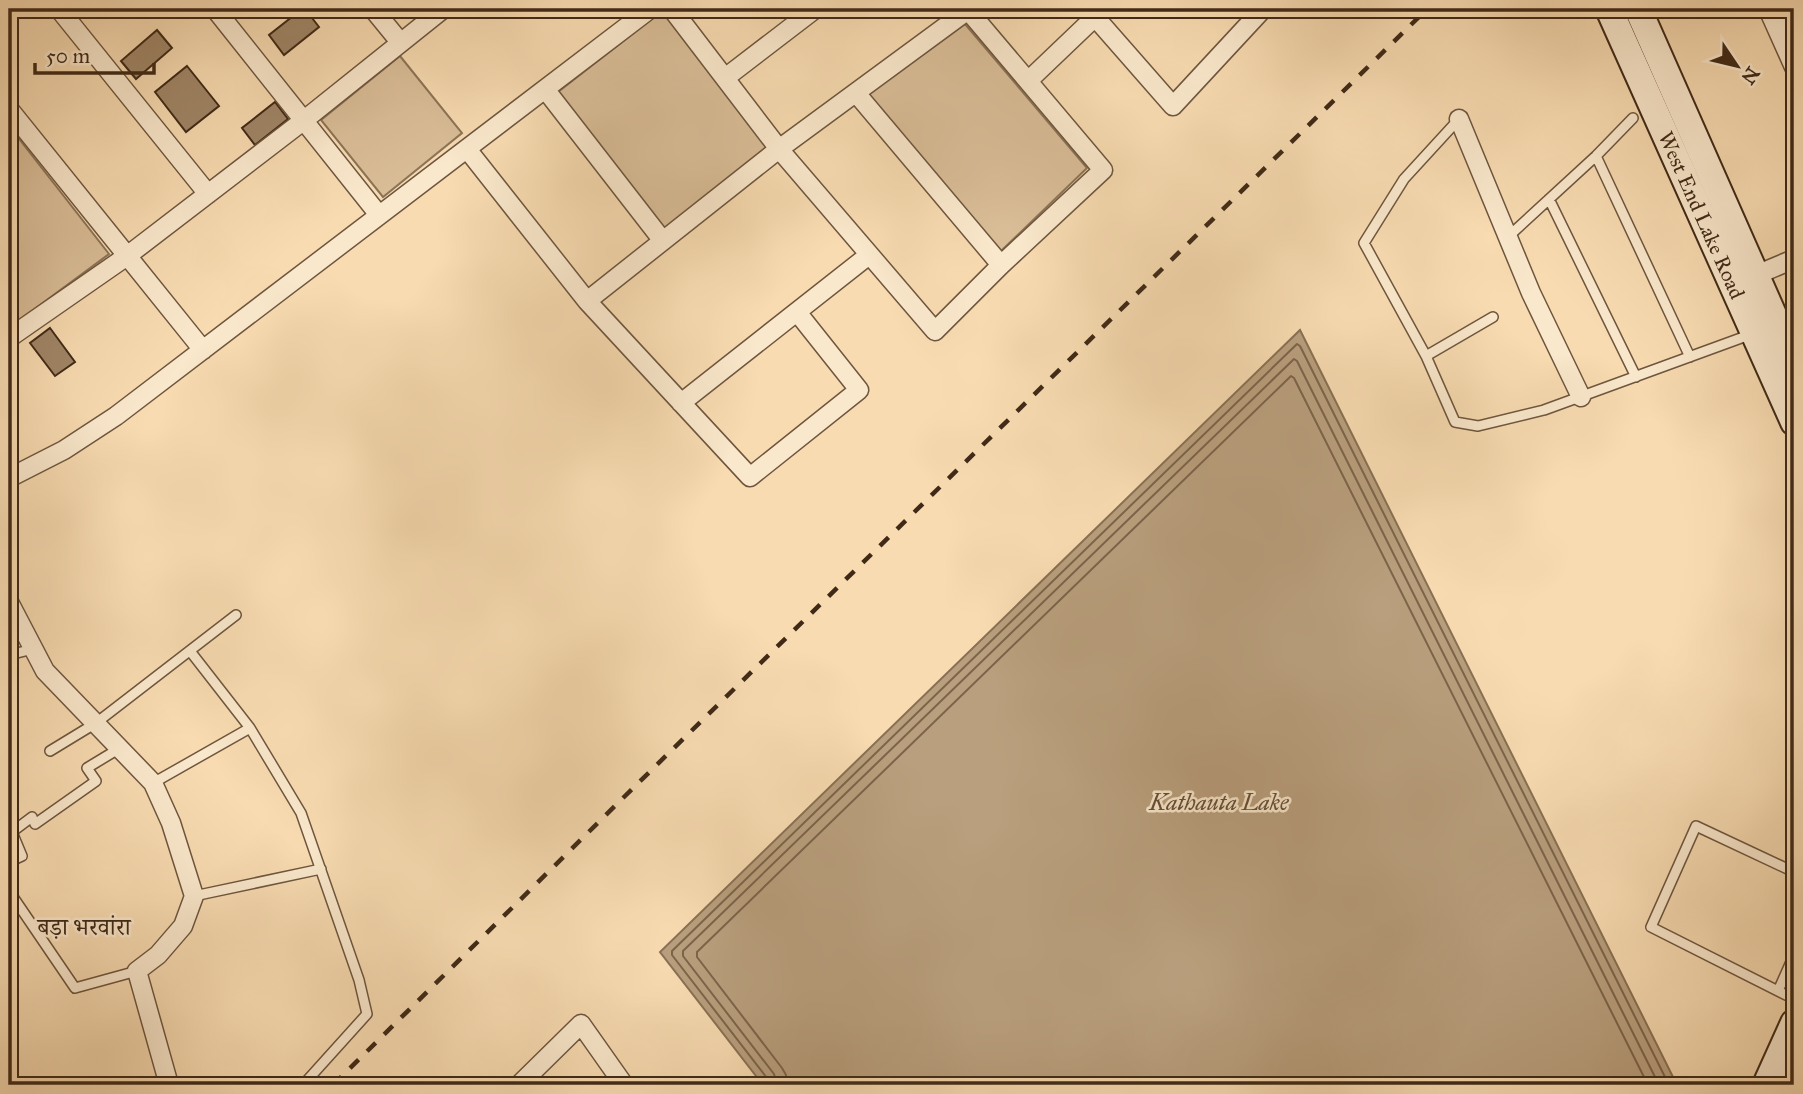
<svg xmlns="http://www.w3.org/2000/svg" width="1803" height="1094" font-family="'IM FELL Great Primer','Noto Serif Devanagari',serif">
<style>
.green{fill:#d9bd97;stroke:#8c7457;stroke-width:2}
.water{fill:#b99f7d;stroke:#897054;stroke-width:2}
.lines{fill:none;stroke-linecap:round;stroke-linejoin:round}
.shore{stroke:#7c644a;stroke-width:2}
.building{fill:#a08667;stroke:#402a17;stroke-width:2}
.lane-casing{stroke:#6e563e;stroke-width:12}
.street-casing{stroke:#6e563e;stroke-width:21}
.secondary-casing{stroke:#402a17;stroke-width:30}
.lane{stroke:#fae8cc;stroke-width:9}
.street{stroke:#fae8cc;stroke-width:18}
.secondary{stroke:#fae8cc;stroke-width:26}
.rail{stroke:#402a17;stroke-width:4.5;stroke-dasharray:12 12;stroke-linecap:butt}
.labels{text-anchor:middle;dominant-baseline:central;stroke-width:5;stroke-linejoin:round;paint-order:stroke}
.street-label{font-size:21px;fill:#402a17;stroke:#fae8cc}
.water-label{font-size:23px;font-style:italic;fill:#644d36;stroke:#fae8cc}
.quarter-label{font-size:24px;fill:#402a17;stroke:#fae8cc}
</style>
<rect width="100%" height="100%" fill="#f8dbb1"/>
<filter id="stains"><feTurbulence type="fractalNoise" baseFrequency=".00286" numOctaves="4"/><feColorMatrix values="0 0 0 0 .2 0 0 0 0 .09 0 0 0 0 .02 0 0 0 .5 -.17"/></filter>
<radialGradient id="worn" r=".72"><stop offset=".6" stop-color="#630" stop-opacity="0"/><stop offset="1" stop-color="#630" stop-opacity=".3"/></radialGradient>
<path class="green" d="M 662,11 L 768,148 L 664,229 L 558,92 Z
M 965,24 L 1087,168 L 1001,251 L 867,95 Z
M 400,56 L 462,133 L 383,197 L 321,120 Z
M 9,126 L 109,254 L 9,328 Z"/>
<path class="water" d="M 1300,330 L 1677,1085 L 763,1085 L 660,952 Z"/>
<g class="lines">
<path class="shore" d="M 768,1085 L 767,1078 L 672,955 L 672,951 L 1297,344 L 1300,346 L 1669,1085
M 777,1085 L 774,1074 L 683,956 L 683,951 L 1294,359 L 1297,361 L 1659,1085
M 787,1085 L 786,1075 L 782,1068 L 697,957 L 697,952 L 1291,376 L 1294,378 L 1648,1085"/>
</g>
<path class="building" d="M 302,9 L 305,9 L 319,27 L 284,55 L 269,35 Z
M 157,30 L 172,48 L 136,79 L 121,61 Z
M 187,66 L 219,106 L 186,132 L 155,92 Z
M 275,102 L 288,119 L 255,145 L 242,128 Z
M 50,328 L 75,362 L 55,376 L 30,343 Z"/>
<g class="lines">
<defs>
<path id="lane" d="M 1459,119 L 1404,179 L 1364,243 L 1426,356 L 1455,422 L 1478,426 L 1544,410 L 1752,334
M 1596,156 L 1690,357
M 1549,199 L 1636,377
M 1510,235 L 1596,156 L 1633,118
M 1426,356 L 1493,317
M 190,651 L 250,728
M 9,655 L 33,649
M 50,751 L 96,723 L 236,615
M 153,783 L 250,728 L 301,813 L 359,980 L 367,1014 L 303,1085
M 9,862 L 22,856 L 12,832 L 32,817 L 35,824 L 96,781 L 87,768 L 120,748
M 1794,872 L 1696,826 L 1651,927 L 1794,999
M 9,891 L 75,988 L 137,971
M 194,896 L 321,869
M 1778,991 L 1794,955
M 9,1077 L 11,1085"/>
<path id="street" d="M 59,9 L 208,194
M 215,9 L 379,215
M 373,9 L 400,42
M 672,9 L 779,149 L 935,331 L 1001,265 L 1103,170 L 967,9
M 1088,9 L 1173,106 L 1263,9
M 1768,9 L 1794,67
M 1776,26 L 1794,18
M 725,78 L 815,9
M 1028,81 L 1095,17
M 545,89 L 663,241
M 856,93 L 1001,265
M 9,109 L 203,350
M 1459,119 L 1531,293 L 1581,397
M 467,149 L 587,301 L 750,477 L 859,390 L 797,312
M 1756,275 L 1794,259
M 587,301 L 779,149 L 968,10
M 9,338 L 127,256 L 303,121 L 443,9
M 681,403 L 869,255
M 9,478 L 64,450 L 116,416 L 650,9
M 9,602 L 45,671 L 153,783 L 171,823 L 194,896 L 183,926 L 158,955 L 137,971 L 169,1085
M 519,1085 L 581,1024 L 624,1085"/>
<g id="secondary">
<path id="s1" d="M 1609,9 L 1794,422"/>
<path d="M 1638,9 L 1794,362"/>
<path d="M 1766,1085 L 1794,1023"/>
<path d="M 1793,1085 L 1794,1083"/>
</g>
</defs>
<use href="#lane" class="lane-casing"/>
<use href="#street" class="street-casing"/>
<use href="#secondary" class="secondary-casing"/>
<use href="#lane" class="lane"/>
<use href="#street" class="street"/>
<use href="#secondary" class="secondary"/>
<path class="rail" d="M 333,1085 L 623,798 L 1427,9"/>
</g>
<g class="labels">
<g class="street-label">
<text stroke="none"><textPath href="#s1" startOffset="226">West End Lake Road</textPath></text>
</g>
<g class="water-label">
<text x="1219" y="802">Kathauta Lake</text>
</g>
<g class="quarter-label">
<text x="84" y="927">बड़ा भरवांरा</text>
</g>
</g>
<rect width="1803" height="1094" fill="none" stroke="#f8dbb1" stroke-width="35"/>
<rect x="10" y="10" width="1782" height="1073" fill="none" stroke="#402a17" stroke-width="3.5"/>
<rect x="18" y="18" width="1768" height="1059" fill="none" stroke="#402a17" stroke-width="2"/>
<g transform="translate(1737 66) rotate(125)" stroke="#fae8cc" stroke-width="5" paint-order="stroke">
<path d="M0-5L12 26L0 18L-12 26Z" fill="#402a17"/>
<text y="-10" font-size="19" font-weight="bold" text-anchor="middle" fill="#402a17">N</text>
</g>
<path d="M35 63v10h119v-10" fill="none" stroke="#402a17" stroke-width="3.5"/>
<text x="46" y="63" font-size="21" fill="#402a17" stroke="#fae8cc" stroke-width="5" paint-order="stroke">50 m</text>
<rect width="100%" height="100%" filter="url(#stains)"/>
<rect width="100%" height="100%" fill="url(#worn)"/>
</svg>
